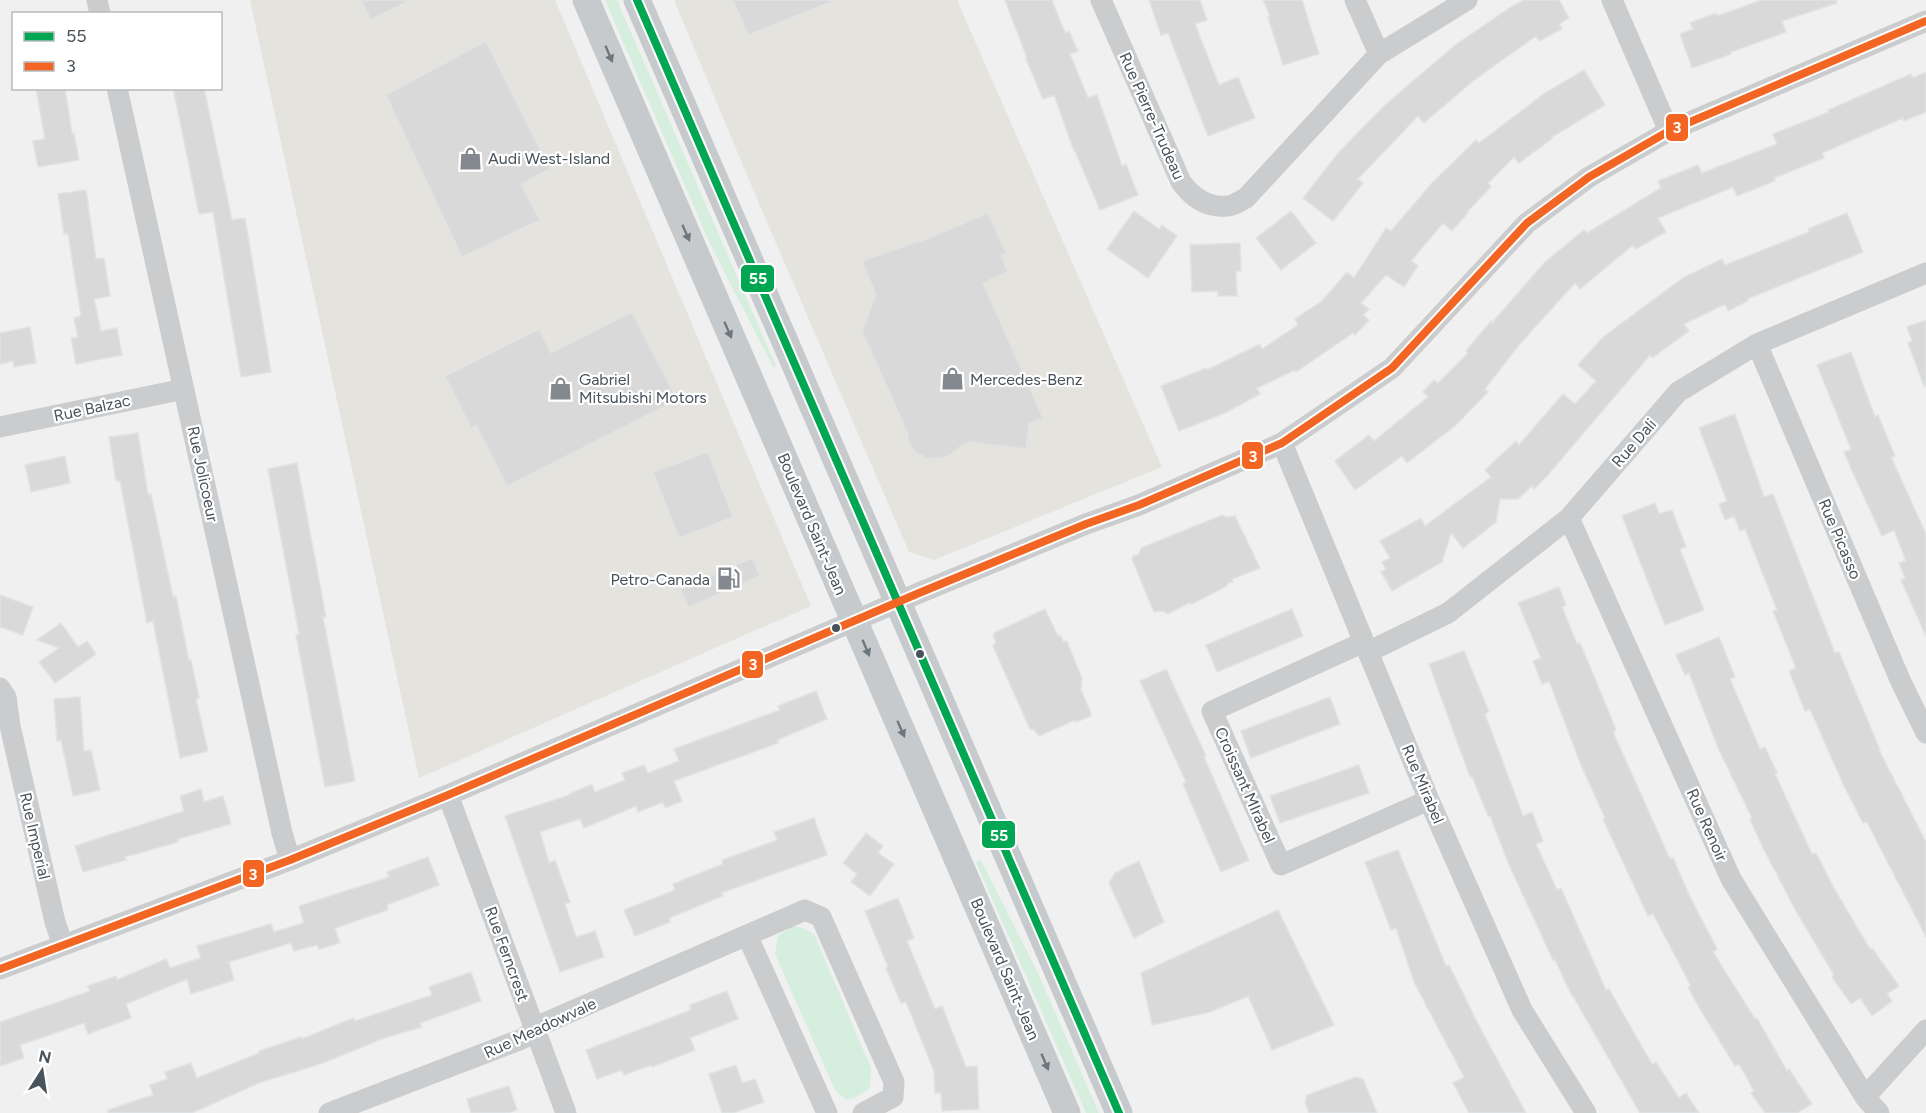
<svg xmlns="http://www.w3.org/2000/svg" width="1926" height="1113" font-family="Figtree,sans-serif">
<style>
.commercial{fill:#e5e3de}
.green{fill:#d5eede}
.building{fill:#d9d9da;stroke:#e1e2e3;stroke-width:1.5}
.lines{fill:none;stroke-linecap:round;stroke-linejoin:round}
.minor{stroke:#caccce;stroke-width:21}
.major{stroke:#c6cacc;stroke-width:27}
.bus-1-casing{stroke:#fff;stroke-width:12}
.bus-2-casing{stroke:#fff;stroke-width:12}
.bus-1{stroke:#00a651;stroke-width:8}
.bus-2{stroke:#f26522;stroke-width:8}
.oneway{fill:#6e767d}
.bus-dot{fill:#48525b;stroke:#fff;stroke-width:2}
.labels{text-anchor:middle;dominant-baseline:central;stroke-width:4.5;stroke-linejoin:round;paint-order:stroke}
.street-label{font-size:16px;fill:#48525b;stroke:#fff}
.poi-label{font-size:16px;fill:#48525b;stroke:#fff;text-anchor:start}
.line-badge{stroke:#fff;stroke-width:2}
.badge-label{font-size:16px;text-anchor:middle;font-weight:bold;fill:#fff}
</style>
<rect width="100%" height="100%" fill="#f0f0f0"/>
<path class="commercial" d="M 250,0 L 555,0 L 811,606 L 419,778 Z
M 674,0 L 957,0 L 1162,467 L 934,560 L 909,552 L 754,192 Z"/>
<path class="green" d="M 605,0 L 617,0 L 776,366 L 773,367 L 711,246 Z
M 981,860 L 1038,973 L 1099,1113 L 1086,1113 L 976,862 Z
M 793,926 L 803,928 L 814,934 L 871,1068 L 870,1088 L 855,1098 L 846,1100 L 835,1090 L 775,954 L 778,936 Z"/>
<path class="building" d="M 361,0 L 410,0 L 371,20 Z
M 733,0 L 833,0 L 833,1 L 748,35 Z
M 1005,0 L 1052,0 L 1065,33 L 1069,31 L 1078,51 L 1070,54 L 1088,98 L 1097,95 L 1122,166 L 1126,164 L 1138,195 L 1100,210 L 1075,151 L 1074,151 L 1054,95 L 1043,99 L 1026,59 L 1027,58 Z
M 1149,0 L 1200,0 L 1207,20 L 1195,24 L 1219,85 L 1238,77 L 1255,118 L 1208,136 L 1168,33 L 1161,35 Z
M 1263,0 L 1302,0 L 1319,54 L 1283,65 L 1268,17 L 1270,16 Z
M 1524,0 L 1559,0 L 1569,18 L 1559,24 L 1562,29 L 1539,41 L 1536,36 L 1473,81 L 1424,123 L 1418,116 L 1358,179 L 1363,183 L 1333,221 L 1303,198 L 1339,152 L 1385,105 L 1454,46 L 1511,7 Z
M 1762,0 L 1836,0 L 1837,3 L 1782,21 L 1786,32 L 1731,52 L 1731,54 L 1692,68 L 1680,34 L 1693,29 L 1690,23 L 1716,13 L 1717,16 Z
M 486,41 L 550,169 L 521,184 L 540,220 L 462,257 L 386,95 Z
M 1584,70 L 1605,105 L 1552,137 L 1553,138 L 1519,163 L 1514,157 L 1488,183 L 1491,187 L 1467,212 L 1468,213 L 1452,231 L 1443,223 L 1411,261 L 1418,266 L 1404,287 L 1386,275 L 1361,303 L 1369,309 L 1363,315 L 1369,320 L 1355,335 L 1353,333 L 1296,372 L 1295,370 L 1257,388 L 1260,394 L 1225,413 L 1179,431 L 1161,386 L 1206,368 L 1207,370 L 1260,344 L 1262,349 L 1298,325 L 1295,319 L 1322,301 L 1347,272 L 1354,278 L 1386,228 L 1391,231 L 1432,183 L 1476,140 L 1479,143 L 1545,93 Z
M 1926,72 L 1926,112 L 1904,121 L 1903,118 L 1822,153 L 1824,158 L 1774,178 L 1775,181 L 1737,196 L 1733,187 L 1658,218 L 1666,232 L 1636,249 L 1633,245 L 1580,289 L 1575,283 L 1519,345 L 1485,389 L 1488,392 L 1456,425 L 1407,463 L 1402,456 L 1355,490 L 1335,461 L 1369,435 L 1374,441 L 1428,397 L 1423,392 L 1434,380 L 1438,383 L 1468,353 L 1466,351 L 1491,321 L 1492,323 L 1545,262 L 1584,230 L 1587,233 L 1661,188 L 1658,181 L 1698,165 L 1702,173 L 1777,144 L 1773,134 L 1829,112 L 1828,110 L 1911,74 L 1913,78 Z
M 36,88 L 65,88 L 72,134 L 74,133 L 79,160 L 38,167 L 33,141 L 45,139 Z
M 173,88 L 204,88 L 232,220 L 245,218 L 271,372 L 241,377 L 213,212 L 199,214 Z
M 86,190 L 96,259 L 104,258 L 110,296 L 94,299 L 101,331 L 117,328 L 122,355 L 76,364 L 71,338 L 78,337 L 74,318 L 81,316 L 68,234 L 64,234 L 58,194 Z
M 1134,211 L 1159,229 L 1162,225 L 1177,236 L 1148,278 L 1107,249 Z
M 1291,211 L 1316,243 L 1281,270 L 1256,238 Z
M 988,213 L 1006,253 L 1001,256 L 1008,272 L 983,283 L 1043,418 L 1029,424 L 1026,449 L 970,442 L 961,446 L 947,457 L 928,459 L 915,452 L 909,443 L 907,432 L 862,331 L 876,295 L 862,261 L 919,241 L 920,242 Z
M 1847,213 L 1863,252 L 1747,299 L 1748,301 L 1728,311 L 1725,304 L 1684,324 L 1689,331 L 1652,358 L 1650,355 L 1547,476 L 1534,489 L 1532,486 L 1518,499 L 1500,499 L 1496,522 L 1463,548 L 1451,533 L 1442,562 L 1392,591 L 1381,572 L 1386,569 L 1382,562 L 1390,558 L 1380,541 L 1421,518 L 1425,526 L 1491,477 L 1485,470 L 1516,441 L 1519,445 L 1563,394 L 1575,404 L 1596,381 L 1578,365 L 1603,337 L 1683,278 L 1722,259 L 1725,265 L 1809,232 L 1808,229 Z
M 1240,243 L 1241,271 L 1236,271 L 1237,296 L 1218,296 L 1218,291 L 1192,292 L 1190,245 Z
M 632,312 L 677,400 L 507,486 L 476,425 L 471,428 L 445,376 L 539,329 L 551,353 Z
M 1926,320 L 1926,386 L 1924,386 L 1908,343 L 1912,341 L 1907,327 Z
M 30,327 L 36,363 L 14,367 L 13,361 L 0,364 L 0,333 Z
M 1851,352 L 1875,417 L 1878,415 L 1895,456 L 1891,457 L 1926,534 L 1926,636 L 1901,580 L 1905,578 L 1899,563 L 1906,561 L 1894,530 L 1882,536 L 1853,473 L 1844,452 L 1851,449 L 1817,365 Z
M 1735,414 L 1764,497 L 1773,494 L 1835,653 L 1839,652 L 1880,750 L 1879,750 L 1926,842 L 1926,937 L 1867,822 L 1863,823 L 1844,786 L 1810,709 L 1805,711 L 1789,671 L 1796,668 L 1773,611 L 1777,610 L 1745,529 L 1740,531 L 1734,516 L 1725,520 L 1719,504 L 1727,501 L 1699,428 Z
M 138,433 L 148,494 L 151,494 L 173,597 L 176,596 L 189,661 L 191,660 L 199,698 L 196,699 L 208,751 L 180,758 L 153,621 L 147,623 L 120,481 L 116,481 L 109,437 Z
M 708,452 L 733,517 L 679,538 L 653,472 Z
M 65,456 L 70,483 L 31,492 L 25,465 Z
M 297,463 L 326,617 L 323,617 L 355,781 L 325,787 L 296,635 L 299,634 L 268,469 Z
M 1655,503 L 1659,514 L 1672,510 L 1686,547 L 1680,549 L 1704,610 L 1665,625 L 1622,516 Z
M 1222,515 L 1227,517 L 1235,516 L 1260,568 L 1232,579 L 1233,582 L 1228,583 L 1227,586 L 1192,604 L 1189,603 L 1168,614 L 1163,611 L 1154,612 L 1132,559 L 1133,556 L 1139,554 L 1141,548 Z
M 752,558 L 760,576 L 689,607 L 680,589 Z
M 1559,587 L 1566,605 L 1562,607 L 1577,644 L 1580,643 L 1601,693 L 1616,730 L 1613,732 L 1670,859 L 1673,858 L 1690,897 L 1717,949 L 1713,952 L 1755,1019 L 1757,1018 L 1787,1071 L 1789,1069 L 1812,1104 L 1797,1113 L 1765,1113 L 1751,1093 L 1754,1091 L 1739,1064 L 1735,1066 L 1697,1004 L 1688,987 L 1691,986 L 1653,914 L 1648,916 L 1603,819 L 1605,818 L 1581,765 L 1549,681 L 1542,684 L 1533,661 L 1541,658 L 1518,603 Z
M 0,595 L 33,607 L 23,635 L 0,627 Z
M 1045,609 L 1058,636 L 1060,635 L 1063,641 L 1067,642 L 1082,678 L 1081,690 L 1091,713 L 1091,716 L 1076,722 L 1075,720 L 1039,736 L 1034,730 L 1030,729 L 993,646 L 996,642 L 993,636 L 995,636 L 994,633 Z
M 1292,609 L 1303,636 L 1217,672 L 1206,645 Z
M 61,623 L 78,647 L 87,641 L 96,654 L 55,683 L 39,662 L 59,648 L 37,640 Z
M 1719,637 L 1735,677 L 1730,679 L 1760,749 L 1765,747 L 1777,773 L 1775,774 L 1812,854 L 1816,853 L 1835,890 L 1870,949 L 1872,948 L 1899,986 L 1887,994 L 1892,1001 L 1872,1016 L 1860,998 L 1851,1004 L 1832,977 L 1834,975 L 1796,911 L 1763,848 L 1750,819 L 1752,818 L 1719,750 L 1689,673 L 1685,675 L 1676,655 Z
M 1464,651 L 1489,712 L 1485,714 L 1523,816 L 1532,812 L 1543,841 L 1536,844 L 1557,890 L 1561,888 L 1606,990 L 1609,989 L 1652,1064 L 1656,1062 L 1679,1098 L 1686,1093 L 1699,1113 L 1640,1113 L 1573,996 L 1572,996 L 1555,960 L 1553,960 L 1510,867 L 1490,816 L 1488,816 L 1472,776 L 1470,777 L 1429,664 Z
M 1166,669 L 1206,756 L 1204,757 L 1249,860 L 1221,872 L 1183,784 L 1186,782 L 1140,681 Z
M 816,691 L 827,719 L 777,740 L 778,743 L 674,781 L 682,801 L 665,808 L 663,802 L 638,812 L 636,806 L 584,828 L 580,819 L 540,832 L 549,863 L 555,860 L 570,902 L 565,904 L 576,937 L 595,931 L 604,957 L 560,972 L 505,816 L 570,795 L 569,794 L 592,784 L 595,792 L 625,780 L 622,773 L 644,765 L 648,773 L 679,761 L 674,749 L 780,710 L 778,706 Z
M 80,697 L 84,751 L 91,750 L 100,790 L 73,796 L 61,740 L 57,741 L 54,699 Z
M 1330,697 L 1340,724 L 1251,758 L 1241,731 Z
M 1359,765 L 1369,793 L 1280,823 L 1270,796 Z
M 201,789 L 204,802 L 223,796 L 231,824 L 178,839 L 178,842 L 125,857 L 126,860 L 83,872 L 75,846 L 184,811 L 180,796 Z
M 814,818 L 827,855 L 721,893 L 723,896 L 669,918 L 670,922 L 635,936 L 624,910 L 675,890 L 673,884 L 723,864 L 722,860 L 777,840 L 774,832 Z
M 866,833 L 883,846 L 878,853 L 894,864 L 870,896 L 851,882 L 857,874 L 843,863 Z
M 1398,850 L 1446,966 L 1449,965 L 1478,1024 L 1526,1113 L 1469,1113 L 1453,1083 L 1464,1077 L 1414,982 L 1396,928 L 1391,930 L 1365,862 Z
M 428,857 L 439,885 L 387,905 L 388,910 L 335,928 L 340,943 L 319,949 L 317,945 L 294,951 L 291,943 L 229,962 L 234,980 L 191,994 L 187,979 L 126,1004 L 131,1018 L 88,1034 L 84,1023 L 20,1045 L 24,1058 L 0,1066 L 0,1022 L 90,991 L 88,986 L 116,976 L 117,980 L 166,959 L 170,968 L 201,958 L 197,946 L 271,924 L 274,932 L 304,923 L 299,906 L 389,877 L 387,872 Z
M 1139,861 L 1164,922 L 1134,938 L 1109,883 L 1115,873 Z
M 898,898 L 914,938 L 907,941 L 935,1009 L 942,1006 L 966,1067 L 977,1066 L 979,1109 L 942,1111 L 941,1093 L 935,1093 L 934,1071 L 906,1002 L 901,1003 L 886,968 L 888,967 L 865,911 Z
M 1278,910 L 1334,1025 L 1272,1050 L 1248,996 L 1210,1012 L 1152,1025 L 1141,973 Z
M 471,972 L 481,1001 L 420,1023 L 422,1027 L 384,1038 L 323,1063 L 259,1083 L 192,1113 L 108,1113 L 108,1110 L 153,1095 L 150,1085 L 167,1079 L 165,1072 L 191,1063 L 197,1078 L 259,1053 L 259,1051 L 301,1037 L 302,1039 L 353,1018 L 355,1021 L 432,995 L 429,987 Z
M 727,991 L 738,1019 L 690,1038 L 695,1050 L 652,1067 L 651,1065 L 624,1075 L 622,1070 L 597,1079 L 586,1050 L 691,1010 L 690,1005 Z
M 736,1065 L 742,1083 L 755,1079 L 764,1102 L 733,1113 L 722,1113 L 709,1074 Z
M 1356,1077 L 1363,1079 L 1377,1113 L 1309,1113 L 1305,1102 L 1307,1095 Z
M 509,1086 L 517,1110 L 507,1113 L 471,1113 L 467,1099 Z"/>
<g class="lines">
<path class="minor" d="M 97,0 L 100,14
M 1101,0 L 1181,182 C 1192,197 1207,208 1227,206 C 1233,206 1240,201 1246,198 L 1379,54 L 1467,0
M 1355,0 L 1379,54
M 1612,0 L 1669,131
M 117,88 L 282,833 L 290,860
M 1757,344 L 1901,682 L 1926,733
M 0,427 L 184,389
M 1282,443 L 1429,800 L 1522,1010 L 1586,1113
M 1569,518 L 1731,879 L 1865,1097 L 1879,1113
M 1364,642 L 1212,711 L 1281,865 L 1429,800
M 1368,652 L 1448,613 L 1569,518 L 1678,392 L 1757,344 L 1926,273
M 0,688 L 6,697 L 10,726 L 55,922 L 63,945
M 448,795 L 566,1113
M 747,935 L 827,1113
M 0,969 L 290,860 L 448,795 L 919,593 L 1086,524 L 1139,505 L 1282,443 L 1392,368 L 1527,223 L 1589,177 L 1669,131 L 1926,21
M 1865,1097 L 1926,1030
M 329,1113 L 522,1039 L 545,1023 L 805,910 L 821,917 L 894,1082 L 893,1097 L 863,1113"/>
<path class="major" d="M 586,0 L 1067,1113
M 637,0 L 1119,1113"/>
<defs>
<path id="bus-1" d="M 637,0 L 1119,1113"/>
<path id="bus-2" d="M 0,969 L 290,860 L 448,795 L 919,593 L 1086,524 L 1139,505 L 1282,443 L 1392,368 L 1527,223 L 1589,177 L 1669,131 L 1926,21"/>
</defs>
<use href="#bus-1" class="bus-1-casing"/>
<use href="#bus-2" class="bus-2-casing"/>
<use href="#bus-1" class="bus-1"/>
<use href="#bus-2" class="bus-2"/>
</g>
<defs><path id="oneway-solid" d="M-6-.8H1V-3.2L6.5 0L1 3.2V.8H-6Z" transform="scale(1.5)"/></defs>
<g class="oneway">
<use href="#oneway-solid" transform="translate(609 54) rotate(67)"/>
<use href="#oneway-solid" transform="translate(686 233) rotate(66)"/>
<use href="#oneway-solid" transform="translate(728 330) rotate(66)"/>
<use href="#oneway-solid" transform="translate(866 648) rotate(67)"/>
<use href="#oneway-solid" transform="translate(901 729) rotate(66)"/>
<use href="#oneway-solid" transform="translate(1045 1062) rotate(67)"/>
</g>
<defs>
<symbol id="shop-bare" viewBox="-9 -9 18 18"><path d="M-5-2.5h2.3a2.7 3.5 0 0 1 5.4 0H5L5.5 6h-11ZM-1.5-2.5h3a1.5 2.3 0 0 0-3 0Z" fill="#83898f" stroke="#fff" stroke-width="2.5" paint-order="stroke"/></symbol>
<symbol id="fuel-bare" viewBox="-9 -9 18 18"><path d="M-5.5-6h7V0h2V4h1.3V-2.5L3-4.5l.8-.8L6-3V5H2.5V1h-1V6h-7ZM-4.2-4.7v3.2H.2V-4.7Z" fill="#83898f" stroke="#fff" stroke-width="2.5" paint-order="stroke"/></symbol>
</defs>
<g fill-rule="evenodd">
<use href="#shop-bare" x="454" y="142" width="33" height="33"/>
<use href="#shop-bare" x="936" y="362" width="33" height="33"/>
<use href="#shop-bare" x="544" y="372" width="33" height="33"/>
<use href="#fuel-bare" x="712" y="562" width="33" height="33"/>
</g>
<g class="bus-dot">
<circle cx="836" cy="628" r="5"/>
<circle cx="920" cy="654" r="5"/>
</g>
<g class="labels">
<g class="street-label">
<text transform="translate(1152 116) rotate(66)">Rue Pierre-Trudeau</text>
<text transform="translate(92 408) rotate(-12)">Rue Balzac</text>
<text transform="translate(1634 443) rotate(-49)">Rue Dali</text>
<text transform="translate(203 474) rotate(78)">Rue Jolicoeur</text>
<text transform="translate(812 524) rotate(67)">Boulevard Saint-Jean</text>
<text transform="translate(1840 539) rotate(67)">Rue Picasso</text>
<text transform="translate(1423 784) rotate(67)">Rue Mirabel</text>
<text transform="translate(1245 785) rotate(66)">Croissant MIrabel</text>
<text transform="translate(1707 825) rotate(66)">Rue Renoir</text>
<text transform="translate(35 836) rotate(77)">Rue Imperial</text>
<text transform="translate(507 954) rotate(70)">Rue Ferncrest</text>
<text transform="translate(1005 969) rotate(67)">Boulevard Saint-Jean</text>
<text transform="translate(540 1028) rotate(-25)">Rue Meadowvale</text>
</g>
<g class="poi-label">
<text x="488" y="158">Audi West-Island</text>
<text x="579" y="379">Gabriel<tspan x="579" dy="18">Mitsubishi Motors</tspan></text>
<text x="970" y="379">Mercedes-Benz</text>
<text x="710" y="579" text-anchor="end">Petro-Canada</text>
</g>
</g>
<g class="line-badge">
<rect x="1665" y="113" width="24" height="29" rx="6" fill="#f26522"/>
<rect x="740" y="264" width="35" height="29" rx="6" fill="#00a651"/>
<rect x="1241" y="441" width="23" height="29" rx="6" fill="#f26522"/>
<rect x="741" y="650" width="23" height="29" rx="6" fill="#f26522"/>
<rect x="981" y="820" width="35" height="29" rx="6" fill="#00a651"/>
<rect x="242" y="859" width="23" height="29" rx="6" fill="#f26522"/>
</g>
<g class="badge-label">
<text x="1677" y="133">3</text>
<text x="758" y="284">55</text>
<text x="1253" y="462">3</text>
<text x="753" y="670">3</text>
<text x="999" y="841">55</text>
<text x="253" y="880">3</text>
</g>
<rect x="12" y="12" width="210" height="78" fill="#ffffff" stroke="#b6babd" stroke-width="1.5"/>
<rect x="24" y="32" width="30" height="9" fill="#00a651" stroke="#b6babd" stroke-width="1.5"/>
<text x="66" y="42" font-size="18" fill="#48525b">55</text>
<rect x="24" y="62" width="30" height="9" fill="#f26522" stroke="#b6babd" stroke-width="1.5"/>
<text x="66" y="72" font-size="18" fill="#48525b">3</text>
<g transform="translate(42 1071) rotate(12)" stroke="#ffffff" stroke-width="4.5" paint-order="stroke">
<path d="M0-4.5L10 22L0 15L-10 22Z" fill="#48525b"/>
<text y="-9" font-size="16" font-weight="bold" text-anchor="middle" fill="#48525b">N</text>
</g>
</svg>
